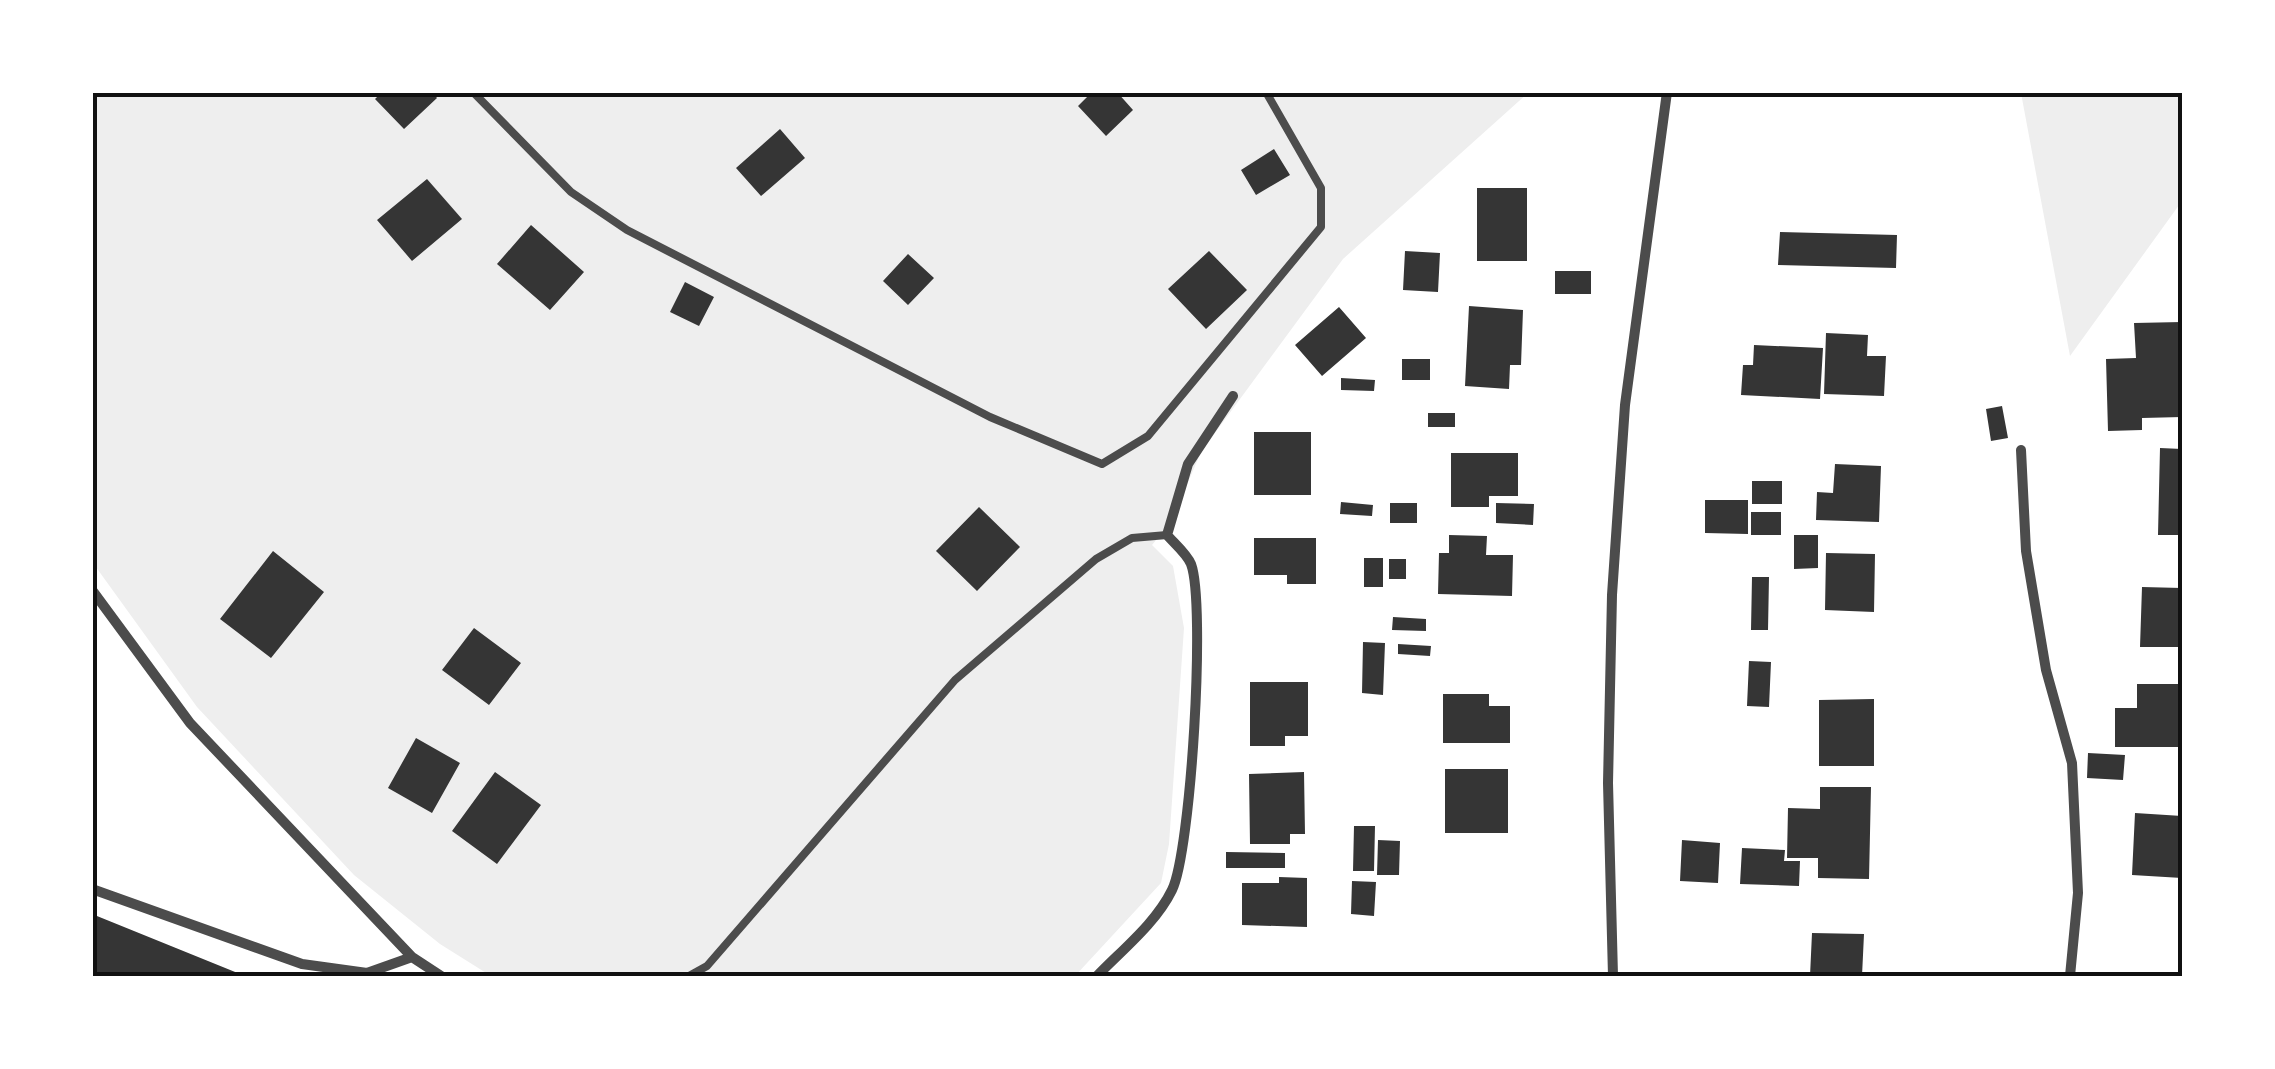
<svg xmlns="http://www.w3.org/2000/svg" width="2275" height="1069" font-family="Helvetica,sans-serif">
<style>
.green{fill:#eee}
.building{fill:#353535}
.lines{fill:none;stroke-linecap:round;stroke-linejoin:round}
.service{stroke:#4c4c4c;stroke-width:8}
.minor{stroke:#4c4c4c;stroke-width:10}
.neatline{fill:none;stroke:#111;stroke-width:4}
</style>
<rect width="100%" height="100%" fill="#fff"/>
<path class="green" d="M 1529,92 L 1343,259 L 1201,452 L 1171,522 L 1152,545 L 1173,566 L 1184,628 L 1169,844 L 1161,883 L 1075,976 L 491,976 L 440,944 L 354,875 L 197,707 L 93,563 L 92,93 Z
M 2021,93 L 2182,93 L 2182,201 L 2070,356 Z"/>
<path class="building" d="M 382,92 L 432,92 L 437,98 L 404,129 L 375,99 Z
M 1092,92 L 1117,92 L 1133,110 L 1106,136 L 1078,106 Z
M 780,129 L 805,158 L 761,196 L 736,168 Z
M 1274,149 L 1290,175 L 1256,195 L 1241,170 Z
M 427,179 L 462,219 L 412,261 L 377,220 Z
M 1477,188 L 1527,188 L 1527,261 L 1477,261 Z
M 531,225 L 584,272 L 550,310 L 497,264 Z
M 1780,232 L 1897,235 L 1896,268 L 1778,265 Z
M 1209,251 L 1247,290 L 1206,329 L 1168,289 Z
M 1405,251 L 1440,253 L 1438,292 L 1403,290 Z
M 908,254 L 934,278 L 908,305 L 883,281 Z
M 1555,271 L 1591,271 L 1591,294 L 1555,294 Z
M 685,282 L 714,297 L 699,326 L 670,312 Z
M 1469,306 L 1523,310 L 1521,365 L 1510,365 L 1509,389 L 1465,386 Z
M 1339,307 L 1366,338 L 1322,376 L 1295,345 Z
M 2182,322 L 2182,417 L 2142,418 L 2142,430 L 2108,431 L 2106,359 L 2136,358 L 2134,323 Z
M 1826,333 L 1868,335 L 1867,356 L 1886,356 L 1884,396 L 1824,394 Z
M 1754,345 L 1823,348 L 1820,399 L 1741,395 L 1743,365 L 1753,365 Z
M 1402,359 L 1430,359 L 1430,380 L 1402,380 Z
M 1341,378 L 1375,380 L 1374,391 L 1341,390 Z
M 2002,406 L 2008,438 L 1991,441 L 1986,409 Z
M 1428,413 L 1455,413 L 1455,427 L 1428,427 Z
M 1254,432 L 1311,432 L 1311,495 L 1254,495 Z
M 2160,448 L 2182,449 L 2182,535 L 2158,535 Z
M 1451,453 L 1518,453 L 1518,496 L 1489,496 L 1489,507 L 1451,507 Z
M 1835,464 L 1881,466 L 1879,522 L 1816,520 L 1817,492 L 1833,493 Z
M 1752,481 L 1782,481 L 1782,504 L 1752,504 Z
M 1705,500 L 1748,500 L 1748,534 L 1705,533 Z
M 1341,502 L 1373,505 L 1372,516 L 1340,514 Z
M 1390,503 L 1417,503 L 1417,523 L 1390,523 Z
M 1496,503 L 1534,504 L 1533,525 L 1496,523 Z
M 979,507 L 1020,547 L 977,591 L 936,551 Z
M 1751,512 L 1781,512 L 1781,535 L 1751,535 Z
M 1449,535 L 1487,536 L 1486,555 L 1513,555 L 1512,596 L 1438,594 L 1439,553 L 1449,553 Z
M 1794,535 L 1818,535 L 1818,568 L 1794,569 Z
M 1254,538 L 1316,538 L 1316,584 L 1287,584 L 1287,575 L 1254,575 Z
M 273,551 L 324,592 L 271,658 L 220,619 Z
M 1826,553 L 1875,554 L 1874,612 L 1825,610 Z
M 1364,558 L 1383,558 L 1383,587 L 1364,587 Z
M 1389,559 L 1406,559 L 1406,579 L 1389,579 Z
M 1752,577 L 1769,577 L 1768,630 L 1751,630 Z
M 2142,587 L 2182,588 L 2182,647 L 2140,647 Z
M 1393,617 L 1426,619 L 1426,631 L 1392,630 Z
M 474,628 L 521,663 L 489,705 L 442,670 Z
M 1363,642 L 1385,643 L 1383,695 L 1362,693 Z
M 1398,644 L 1431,646 L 1430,656 L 1398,654 Z
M 1749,661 L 1771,662 L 1769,707 L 1747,706 Z
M 1250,682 L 1308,682 L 1308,736 L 1285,736 L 1285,746 L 1250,746 Z
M 2137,684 L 2182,684 L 2182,747 L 2115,747 L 2115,708 L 2137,708 Z
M 1443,694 L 1489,694 L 1489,706 L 1510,706 L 1510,743 L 1443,743 Z
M 1874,699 L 1874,766 L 1819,766 L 1819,700 Z
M 416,738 L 460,763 L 432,813 L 388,788 Z
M 2088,753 L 2125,755 L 2123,780 L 2087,778 Z
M 1445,769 L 1508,769 L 1508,833 L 1445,833 Z
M 495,772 L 541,805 L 497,864 L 452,831 Z
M 1304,772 L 1305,834 L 1290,834 L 1290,844 L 1250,844 L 1249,774 Z
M 1820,787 L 1871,787 L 1869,879 L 1818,878 L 1818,858 L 1787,858 L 1788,808 L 1820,809 Z
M 2135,813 L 2182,816 L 2182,878 L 2132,875 Z
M 1354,826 L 1375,826 L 1374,871 L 1353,871 Z
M 1378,840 L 1400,841 L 1399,875 L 1377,875 Z
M 1682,840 L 1720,843 L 1718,883 L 1680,881 Z
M 1742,848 L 1785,850 L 1784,861 L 1800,861 L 1799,886 L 1740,884 Z
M 1226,852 L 1285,853 L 1285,868 L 1226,868 Z
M 1279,877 L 1307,878 L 1307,927 L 1242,925 L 1242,883 L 1279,883 Z
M 1352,881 L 1376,882 L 1374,916 L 1351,914 Z
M 92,914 L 245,976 L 92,976 Z
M 1812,933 L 1864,934 L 1862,976 L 1810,976 Z"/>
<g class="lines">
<path class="service" d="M 473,92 L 571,192 L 627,230 L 990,417 L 1102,464 L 1148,436 L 1321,227 L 1321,188 L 1266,92
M 689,976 L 707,966 L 955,680 L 1096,559 L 1132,538 L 1167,535"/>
<path class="minor" d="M 2021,450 L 2026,551 L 2046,670 L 2072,763 L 2078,893 L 2070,976
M 92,590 L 190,723 L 412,957 L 441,976
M 92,889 L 302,964 L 367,973 L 412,957
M 1097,976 C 1122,950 1156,923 1172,890 C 1191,852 1206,604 1191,564 C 1187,554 1174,543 1167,535 L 1188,464 L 1233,396
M 1613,976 L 1608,783 L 1612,595 L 1625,405 L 1667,92"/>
</g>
<rect width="2275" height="1069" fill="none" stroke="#ffffff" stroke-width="190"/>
<rect x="95" y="95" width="2085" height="879" class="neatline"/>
</svg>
